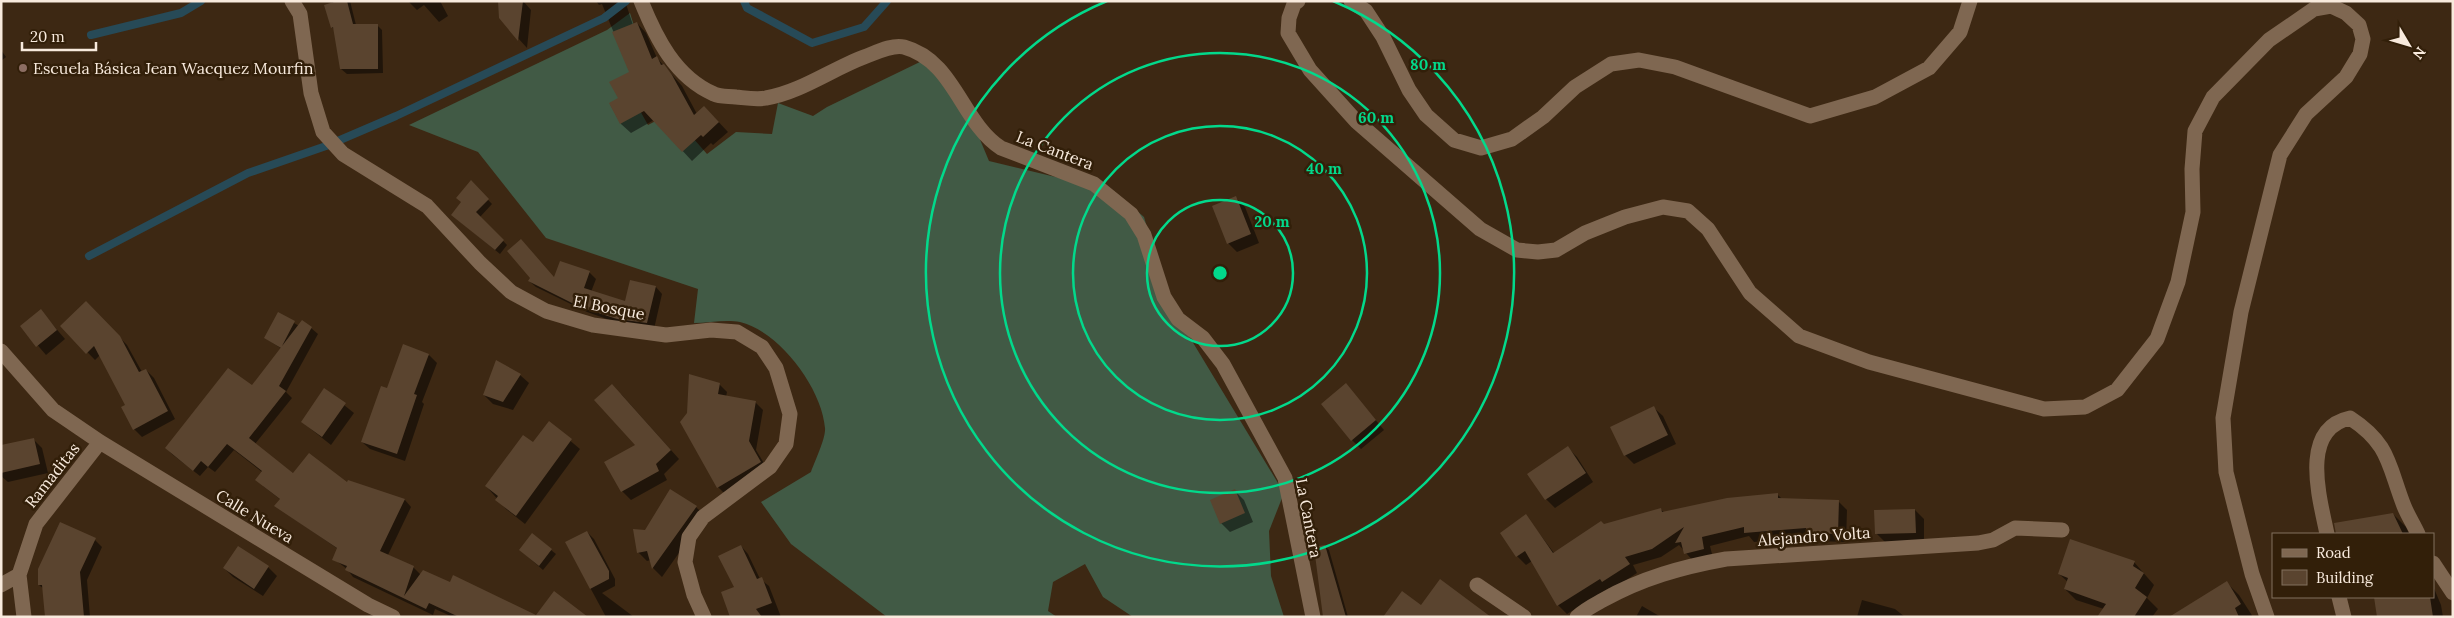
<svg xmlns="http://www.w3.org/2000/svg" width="2454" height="618" font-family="Lora,serif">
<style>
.forest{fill:#415a45}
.shadow{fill:#0007}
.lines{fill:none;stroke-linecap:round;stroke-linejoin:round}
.stream{stroke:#274a57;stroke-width:8}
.building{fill:#5a442f}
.minor{stroke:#7f6751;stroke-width:15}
.ring{fill:none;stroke:#02d98b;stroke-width:2.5}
.education-dot{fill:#8d6e63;stroke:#321f09;stroke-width:2}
.labels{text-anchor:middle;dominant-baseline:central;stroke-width:5;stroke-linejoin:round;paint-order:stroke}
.poi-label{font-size:16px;fill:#f8eadd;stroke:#321f09;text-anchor:start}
.street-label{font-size:16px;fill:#f8eadd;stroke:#321f09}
.centre{fill:#02d98b;stroke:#321f09;stroke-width:2.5}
.ring-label{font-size:15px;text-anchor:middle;font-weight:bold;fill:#02d98b;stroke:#321f09;stroke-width:5;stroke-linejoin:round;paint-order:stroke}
</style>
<rect width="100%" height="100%" fill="#3d2813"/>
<path class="forest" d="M 630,13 L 635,29 L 635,80 L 628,89 L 648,125 L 671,113 L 707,154 L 736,132 L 772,134 L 778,103 L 813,116 L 827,107 L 924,60 L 963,99 L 989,161 L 1114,191 L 1144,217 L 1169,303 L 1284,493 L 1269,531 L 1271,576 L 1284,617 L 1133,617 L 1103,597 L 1085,564 L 1053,582 L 1048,611 L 1057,617 L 887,617 L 791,544 L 761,502 L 811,472 C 815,461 826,438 825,428 C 822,388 779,331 740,322 C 726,319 708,323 694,323 L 698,289 L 546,238 L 478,152 L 409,125 L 607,30 Z"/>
<path class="shadow" d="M 332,1 L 350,1 L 356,25 L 377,25 L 382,30 L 383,73 L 347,74 L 341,69 L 335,30 L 332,27 Z
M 408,1 L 440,1 L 448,16 L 439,22 L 424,5 L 417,10 Z
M 523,1 L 531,10 L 527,48 L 500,18 Z
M 596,1 L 625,1 L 633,25 L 637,23 L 646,33 L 657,58 L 682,86 L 697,114 L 714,117 L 728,132 L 713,145 L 711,143 L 692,161 L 654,120 L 631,133 L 621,124 L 610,104 L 619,99 L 630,72 L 602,4 L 599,5 Z
M 1,50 L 6,57 L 1,61 Z
M 471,182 L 492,204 L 480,217 L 507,245 L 500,254 L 457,219 Z
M 1236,198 L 1245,207 L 1259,243 L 1237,252 L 1228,243 Z
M 589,272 L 596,279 L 591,292 L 625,303 L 656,287 L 662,294 L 654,329 L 624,325 L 587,312 L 536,287 L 529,281 Z
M 86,303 L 127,345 L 142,372 L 146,370 L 154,378 L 175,419 L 142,437 L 134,429 L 127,406 L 100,355 L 95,360 L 62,326 Z
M 41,311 L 65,339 L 46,355 L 22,327 Z
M 279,314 L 299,326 L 311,328 L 318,334 L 286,392 L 292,398 L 255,444 L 294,474 L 348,484 L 349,481 L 405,500 L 411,507 L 388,555 L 413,567 L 421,575 L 536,617 L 586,617 L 453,617 L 435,609 L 433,615 L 353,577 L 347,569 L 334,559 L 338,549 L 276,506 L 281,500 L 263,486 L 262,472 L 234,450 L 215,472 L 208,467 L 200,476 L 173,455 L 166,448 L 253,387 L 282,349 L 265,338 Z
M 429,355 L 437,363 L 422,402 L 424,404 L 405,461 L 370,449 L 362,442 L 387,390 Z
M 520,375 L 529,383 L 513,410 L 493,404 L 484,395 Z
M 719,384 L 727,392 L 726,397 L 755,402 L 763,410 L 756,450 L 768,470 L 726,495 L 718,487 L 682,422 Z
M 1346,385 L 1384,430 L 1361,449 L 1352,440 Z
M 324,389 L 354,413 L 331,445 L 302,422 Z
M 621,394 L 679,459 L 664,474 L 667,480 L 631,500 L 622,491 L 606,462 L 637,445 Z
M 1654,408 L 1663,416 L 1676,444 L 1634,464 L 1625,455 Z
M 549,423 L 580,449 L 525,524 L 506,509 L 486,486 L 533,444 Z
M 33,439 L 42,448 L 48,473 L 8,482 L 1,476 L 1,446 Z
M 1568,448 L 1577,457 L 1593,482 L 1555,508 L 1546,499 Z
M 670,491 L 696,507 L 705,516 L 662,577 L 653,568 L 651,560 L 647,561 L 638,552 L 646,531 Z
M 1235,491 L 1244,500 L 1253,522 L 1230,532 L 1221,523 Z
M 1777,494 L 1782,499 L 1838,501 L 1847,510 L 1846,542 L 1816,541 L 1812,537 L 1754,542 L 1749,536 L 1710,546 L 1713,558 L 1694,562 L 1679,545 L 1661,557 L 1633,565 L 1637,573 L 1611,590 L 1609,588 L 1567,614 L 1558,605 L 1532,561 L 1526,565 L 1517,556 L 1526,516 L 1554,553 L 1604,525 L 1660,509 L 1665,513 Z
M 1915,510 L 1924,519 L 1924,541 L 1885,542 L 1876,533 Z
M 2393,514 L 2406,527 L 2409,534 L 2365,534 L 2362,519 Z
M 587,532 L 594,539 L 615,579 L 615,586 L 602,593 L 634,617 L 606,617 L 566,543 Z
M 95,540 L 102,547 L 87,580 L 90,617 L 46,617 L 44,589 L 39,585 Z
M 741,546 L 748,554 L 760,579 L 769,586 L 781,617 L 731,617 Z
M 1325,546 L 1329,550 L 1348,617 L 1326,617 Z
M 520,550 L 551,550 L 556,554 L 543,570 Z
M 2134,562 L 2154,585 L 2147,598 L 2158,609 L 2152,617 L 2110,617 L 2104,609 L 2076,600 L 2065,589 L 2068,582 L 2059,574 Z
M 268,567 L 277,576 L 263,596 L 233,577 L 224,568 Z
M 2226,582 L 2239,595 L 2253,617 L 2189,617 Z
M 2433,586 L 2441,605 L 2443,617 L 2379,617 L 2375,597 L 2433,597 Z
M 1862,600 L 1895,609 L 1905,617 L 1857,617 Z
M 1642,606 L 1661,617 L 1636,617 Z"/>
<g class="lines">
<path class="stream" d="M 744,1 L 747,8 L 812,43 L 864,27 L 887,1
M 91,35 L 181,13 L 201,1
M 89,256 L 248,173 L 326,146 L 396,116 L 604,18 L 626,1"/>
</g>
<path class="building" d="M 337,1 L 347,1 L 353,24 L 378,24 L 378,69 L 340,69 L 333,27 L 331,28 L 324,5 Z
M 498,1 L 523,1 L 518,41 L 499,18 Z
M 637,22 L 652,59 L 657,56 L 661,65 L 664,64 L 672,75 L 694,115 L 704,106 L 719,122 L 703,137 L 701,135 L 682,152 L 644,111 L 620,124 L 609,103 L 618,98 L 609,82 L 629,72 L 612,32 Z
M 471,180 L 489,199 L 476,212 L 504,240 L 495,250 L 451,215 L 461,202 L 456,198 Z
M 1236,196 L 1251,234 L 1227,244 L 1212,206 Z
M 521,239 L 554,277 L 560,261 L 590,271 L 584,288 L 625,301 L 630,280 L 656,286 L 647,323 L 617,319 L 580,307 L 528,281 L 530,278 L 507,251 Z
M 86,301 L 120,336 L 139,372 L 146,369 L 168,411 L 133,430 L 121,407 L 125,405 L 94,346 L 86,354 L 60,326 Z
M 41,309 L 57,330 L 36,347 L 20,326 Z
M 278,312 L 295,321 L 281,348 L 264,338 Z
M 302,320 L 312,327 L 279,386 L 286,391 L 249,438 L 293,473 L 309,453 L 347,482 L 348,480 L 405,499 L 380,551 L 414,566 L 404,596 L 423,570 L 450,582 L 453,575 L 536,615 L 554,591 L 588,617 L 459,617 L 429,603 L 426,609 L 345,570 L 347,566 L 332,560 L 337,548 L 274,506 L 280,499 L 255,480 L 262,471 L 227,444 L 208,467 L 201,461 L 193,471 L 165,448 L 228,368 L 252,385 Z
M 403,344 L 429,354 L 414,394 L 417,395 L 397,454 L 361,442 L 381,386 L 387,388 Z
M 496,360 L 521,374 L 503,402 L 483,395 Z
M 689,374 L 720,383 L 718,394 L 756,401 L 749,441 L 761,462 L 717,488 L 680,422 L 687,413 Z
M 1346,383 L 1376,420 L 1351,441 L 1321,404 Z
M 612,384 L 671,450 L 656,464 L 659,471 L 621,492 L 604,462 L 635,445 L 594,400 Z
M 324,388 L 346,403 L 322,437 L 301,422 Z
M 1654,406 L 1668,435 L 1624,456 L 1610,427 Z
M 549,421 L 572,439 L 516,516 L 495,500 L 498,496 L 485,486 L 523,435 L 533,442 Z
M 34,438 L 40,464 L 1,473 L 1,445 Z
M 1568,446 L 1586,473 L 1545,500 L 1527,474 Z
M 670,489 L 697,506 L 652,569 L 647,551 L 637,553 L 633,529 L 645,530 Z
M 1235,489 L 1245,513 L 1220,524 L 1210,500 Z
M 1778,493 L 1778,498 L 1839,500 L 1838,534 L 1806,533 L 1806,528 L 1744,533 L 1744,527 L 1702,537 L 1704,549 L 1684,554 L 1681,542 L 1675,543 L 1684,527 L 1652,549 L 1625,557 L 1630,564 L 1602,582 L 1600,579 L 1557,606 L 1525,551 L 1516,557 L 1500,533 L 1526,514 L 1553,553 L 1601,521 L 1604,524 L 1661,508 L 1662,512 L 1727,498 Z
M 1915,509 L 1916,533 L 1875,534 L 1874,510 Z
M 2393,513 L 2403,534 L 2336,534 L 2334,523 Z
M 60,522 L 96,538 L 80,572 L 84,617 L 45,617 L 42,585 L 38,585 L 38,569 Z
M 587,531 L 609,571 L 609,579 L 590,589 L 565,542 Z
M 532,533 L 552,549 L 539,566 L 519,550 Z
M 2070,539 L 2135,561 L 2133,566 L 2144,573 L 2135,588 L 2147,597 L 2134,617 L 2097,617 L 2106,604 L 2064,589 L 2068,578 L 2058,574 Z
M 741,545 L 757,579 L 762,577 L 772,603 L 756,609 L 762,617 L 730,617 L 721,592 L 734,587 L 718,556 Z
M 1325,545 L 1346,617 L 1323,617 L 1314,547 Z
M 238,546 L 269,566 L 254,589 L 223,568 Z
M 1440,579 L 1491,617 L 1383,617 L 1402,591 L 1421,605 Z
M 2227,581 L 2241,604 L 2235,608 L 2239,617 L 2169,617 Z
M 2374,597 L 2430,597 L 2433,617 L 2377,617 Z"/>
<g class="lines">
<path class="minor" d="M 292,1 L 300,14 L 311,93 L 323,132 L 343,154 L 427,206 L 480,263 L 511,292 L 546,311 L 593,325 L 666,335 L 711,330 L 737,332 L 762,347 L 776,368 L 790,414 L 786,444 L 770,467 L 703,517 L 689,537 L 685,562 L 694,595 L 704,617
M 641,1 C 656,38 675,77 714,94 C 720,97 729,96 736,97 C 746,98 757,100 766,98 C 801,92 832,69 864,57 C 875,53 892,44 904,47 C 955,61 961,122 1001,148 L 1094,184 L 1131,214 L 1144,235 L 1164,297 L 1178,319 L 1203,338 L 1223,364 L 1285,478 L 1313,617
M 1298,1 L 1294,4 L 1289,18 L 1288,33 L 1310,70 L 1356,121 L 1480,229 L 1517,250 L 1538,252 L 1556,250 L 1585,233 L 1625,217 L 1663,207 L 1688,211 L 1708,229 L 1750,293 L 1799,336 L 1869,362 L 2044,409 L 2085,407 L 2117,390 L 2157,339 L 2178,282 L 2193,212 L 2192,169 L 2195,131 L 2213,97 L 2269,40 L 2314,9 L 2331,6 L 2346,13 L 2359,25 L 2363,39 L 2360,54 L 2346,77 L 2306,114 L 2280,155 L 2241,312 L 2223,418 L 2226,472 L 2252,574 L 2267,617
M 1351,1 L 1366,11 L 1383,37 L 1409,90 L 1426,115 L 1454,140 L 1481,148 L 1512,139 L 1543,117 L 1575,87 L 1611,64 L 1639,60 L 1675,67 L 1810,116 L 1875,97 L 1929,68 L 1960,32 L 1970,1
M 1,351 L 53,410 L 100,442 L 368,605 L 393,617
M 2327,534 C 2320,499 2299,429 2350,418 C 2390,444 2388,465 2404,506 C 2408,516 2414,525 2418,534
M 2433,563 L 2453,593
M 1,585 L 19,575
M 1477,585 L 1524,617
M 2339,597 L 2344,617
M 24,617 L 19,575 L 36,524 L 100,442
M 1577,617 C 1584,610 1594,605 1603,600 C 1642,578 1682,567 1726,559 L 1978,543 L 1993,540 L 2015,528 L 2062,530"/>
</g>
<g class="ring">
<circle cx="1220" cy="273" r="73"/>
<circle cx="1220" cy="273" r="147"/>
<circle cx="1220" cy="273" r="220"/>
<path d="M1333 1A294 294 0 1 1 1107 1"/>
</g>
<circle class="education-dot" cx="23" cy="68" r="5"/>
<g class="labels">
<g class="poi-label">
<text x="33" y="68">Escuela Básica Jean Wacquez Mourfin</text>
</g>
<g class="street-label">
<text transform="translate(1055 150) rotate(21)">La Cantera</text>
<text transform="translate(609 307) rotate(11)">El Bosque</text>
<text transform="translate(52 475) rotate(-52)">Ramaditas</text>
<text transform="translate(255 516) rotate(31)">Calle Nueva</text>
<text transform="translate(1309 518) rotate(79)">La Cantera</text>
<text transform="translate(1814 536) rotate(-4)">Alejandro Volta</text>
</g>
</g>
<circle cx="1220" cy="273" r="8" class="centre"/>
<g class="ring-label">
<text x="1428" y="70">80 m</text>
<text x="1376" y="123">60 m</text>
<text x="1324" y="174">40 m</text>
<text x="1272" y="227">20 m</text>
</g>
<rect width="2454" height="618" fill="none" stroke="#f8eadd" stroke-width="5"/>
<rect x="2272" y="533" width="162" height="65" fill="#321f09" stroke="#81705e"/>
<rect x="2282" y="549" width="25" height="8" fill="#7f6751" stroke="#81705e"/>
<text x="2316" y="558" font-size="15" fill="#f8eadd">Road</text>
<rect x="2282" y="570" width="25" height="15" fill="#5a442f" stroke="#81705e"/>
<text x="2316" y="583" font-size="15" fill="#f8eadd">Building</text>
<g transform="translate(2409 45) rotate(128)" stroke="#321f09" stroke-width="4" paint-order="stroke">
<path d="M0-4L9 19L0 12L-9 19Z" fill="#f8eadd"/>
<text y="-8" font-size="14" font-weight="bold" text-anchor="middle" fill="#f8eadd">N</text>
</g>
<path d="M22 42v8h74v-8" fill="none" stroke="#f8eadd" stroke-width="2.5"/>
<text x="30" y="42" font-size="15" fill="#f8eadd" stroke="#321f09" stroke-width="4" paint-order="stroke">20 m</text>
</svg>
